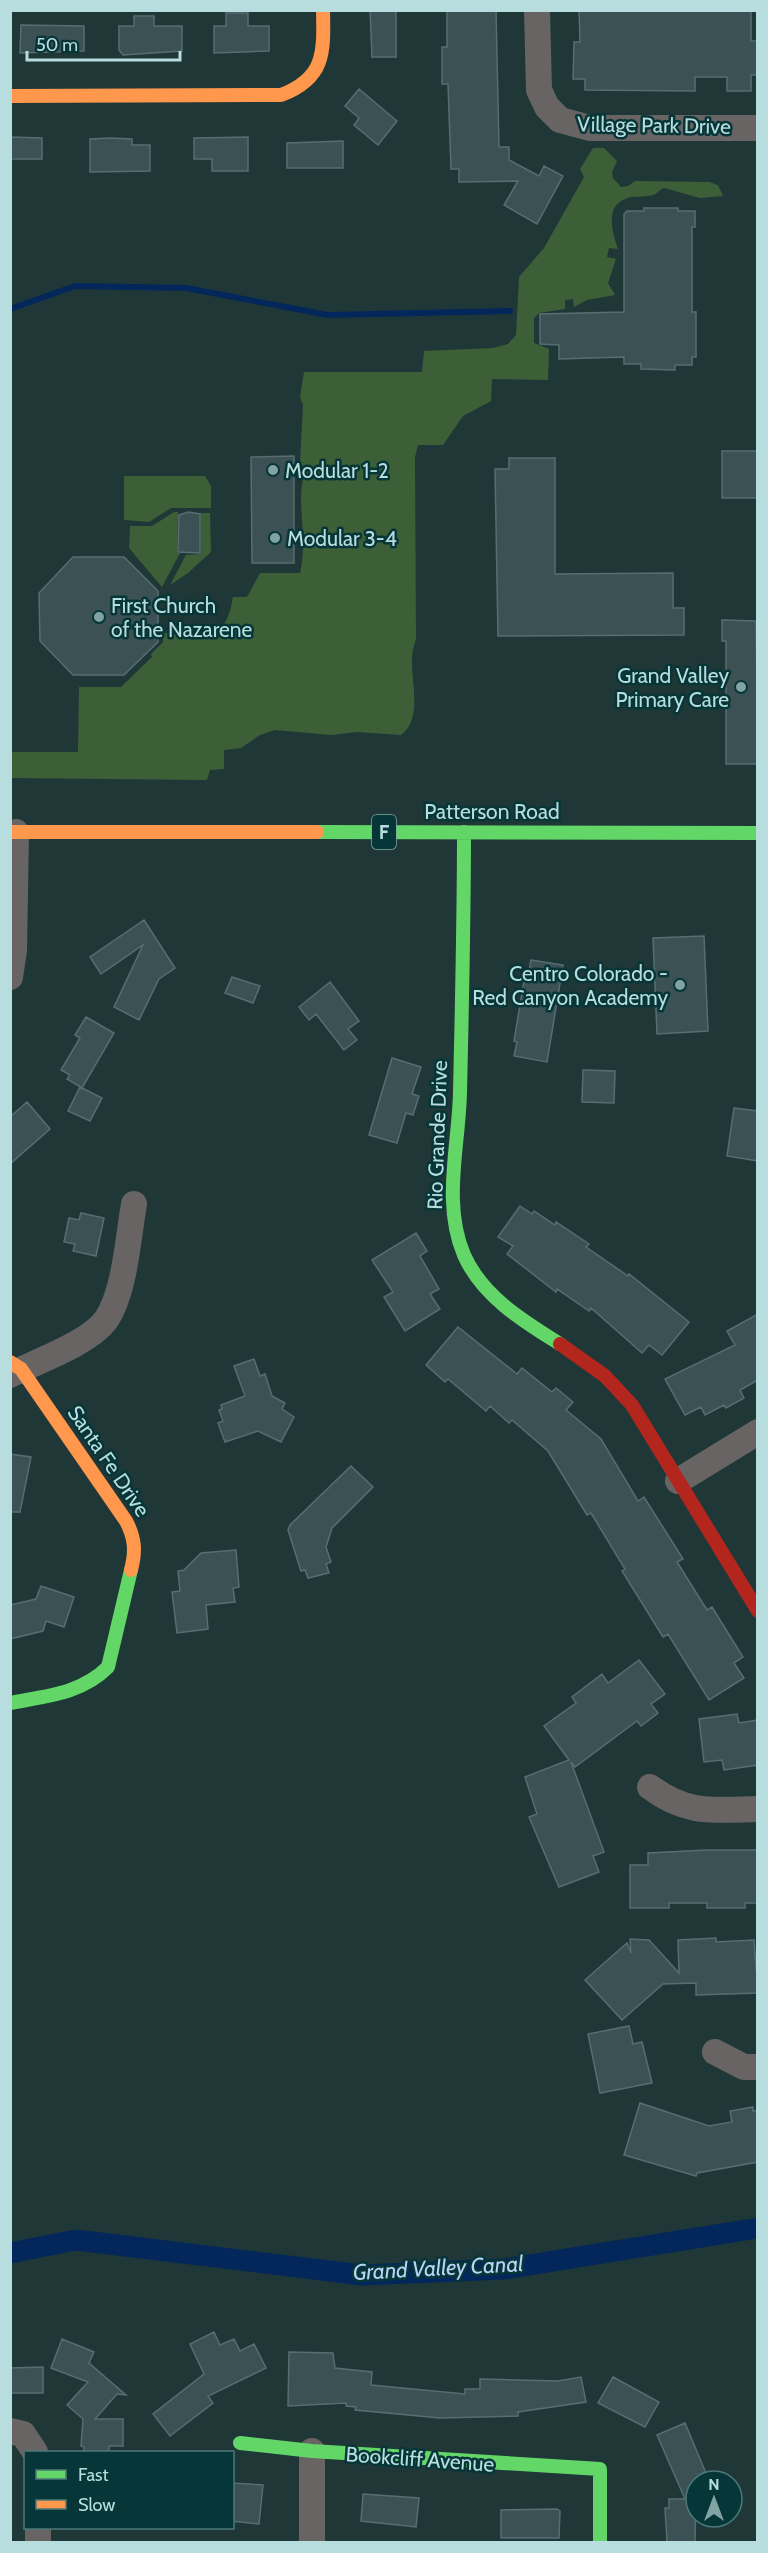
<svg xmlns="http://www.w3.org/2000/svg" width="768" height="2553" font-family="Cabin,sans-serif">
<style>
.green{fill:#3d5f37}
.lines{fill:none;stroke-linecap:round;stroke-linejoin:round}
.stream{stroke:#03275b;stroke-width:6}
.canal{stroke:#03275b;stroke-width:21}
.building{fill:#3b5154;stroke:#566e73;stroke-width:1.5}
.street{stroke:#696464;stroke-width:26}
.fast{stroke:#63d668;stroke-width:14}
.slow{stroke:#ff974d;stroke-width:14}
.jam{stroke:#b3261e;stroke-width:14}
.poi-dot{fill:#82a3a4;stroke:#073638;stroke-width:2}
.labels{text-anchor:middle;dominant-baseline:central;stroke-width:5;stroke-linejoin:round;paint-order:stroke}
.shield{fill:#073638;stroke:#82abac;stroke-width:1.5}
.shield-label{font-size:20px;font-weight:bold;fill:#b7ddde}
.street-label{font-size:21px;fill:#b7ddde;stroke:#073638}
.poi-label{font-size:21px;fill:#b7ddde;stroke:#073638;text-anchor:start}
.water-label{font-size:22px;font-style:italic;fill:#bbd3f7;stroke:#073638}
</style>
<rect width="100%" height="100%" fill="#203738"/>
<path class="green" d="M 593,148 L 604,148 L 617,161 L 612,172 L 613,178 L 621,187 L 628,186 L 635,181 L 709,182 L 718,185 L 723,196 L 700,198 L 664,188 C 659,190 657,194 653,195 C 644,198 633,195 625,199 C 604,207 613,234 618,249 L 609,248 L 607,257 L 616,259 L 608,283 L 615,295 L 587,300 L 574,307 L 573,299 L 565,300 L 565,309 L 539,313 L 534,318 L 534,343 L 549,349 L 548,380 L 492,379 L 491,401 L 463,416 L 443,445 L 418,445 L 415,457 L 416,639 C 414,646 411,655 412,662 C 412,685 422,720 401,735 L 357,732 L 331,735 L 275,730 L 260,735 L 241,748 L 224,750 L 224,769 L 210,770 L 207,780 L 11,778 L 11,752 L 78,752 L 79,687 L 121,687 L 152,657 L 151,654 L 163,642 L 163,633 C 200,632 225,648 233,597 L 247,597 L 260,573 L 300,573 C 306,548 301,521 301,496 C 301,486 304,477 304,467 L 300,464 L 303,405 L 300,397 L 304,372 L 422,372 L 424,351 L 493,348 L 508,344 L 516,335 L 519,277 L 544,248 L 584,177 L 580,169 Z
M 124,476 L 205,476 L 211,486 L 211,508 L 171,508 L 149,522 L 124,520 Z
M 174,512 L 178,512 L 177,553 L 180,553 L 162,587 L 129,548 L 130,526 L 152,526 Z
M 200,513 L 210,513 L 211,552 L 188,573 L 170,585 L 186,555 L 201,554 Z"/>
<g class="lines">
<path class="stream" d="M 10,309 L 75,286 L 186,288 L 328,315 L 510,311"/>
<path class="canal" d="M 10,2253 L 76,2240 L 362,2275 L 504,2269 L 758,2228"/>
</g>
<path class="building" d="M 370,10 L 396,10 L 396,57 L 372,57 Z
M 447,10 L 496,10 L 499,147 L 509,147 L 509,160 L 539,176 L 544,166 L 563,176 L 537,224 L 504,205 L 518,181 L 459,182 L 459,169 L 451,169 L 448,84 L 442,84 L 442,47 L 447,47 Z
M 579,10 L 751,10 L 751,41 L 758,41 L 758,75 L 751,75 L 751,91 L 727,91 L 727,77 L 695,77 L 695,91 L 585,90 L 585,79 L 573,79 L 574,42 L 580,42 Z
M 226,13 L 248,13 L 248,26 L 269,26 L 269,51 L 214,53 L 214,26 L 226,26 Z
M 134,16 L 154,16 L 154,26 L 182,26 L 182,51 L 123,55 L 119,50 L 119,26 L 134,26 Z
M 21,25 L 84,26 L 84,51 L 20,53 Z
M 359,89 L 397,121 L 378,145 L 354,125 L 359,118 L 345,106 Z
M 10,137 L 42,138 L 42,159 L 10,159 Z
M 248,137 L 248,171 L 212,171 L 212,159 L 194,159 L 194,138 Z
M 110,138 L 132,139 L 132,145 L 150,145 L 150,171 L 90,172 L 90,139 Z
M 343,141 L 343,168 L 287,168 L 287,143 Z
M 644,208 L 678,208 L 678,211 L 695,211 L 695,227 L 692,227 L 692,312 L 696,312 L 696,357 L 692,357 L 692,365 L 675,365 L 675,370 L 641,369 L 641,364 L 624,364 L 624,357 L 559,359 L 559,345 L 540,344 L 540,314 L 624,312 L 624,214 L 627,211 L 644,211 Z
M 722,451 L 758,451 L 758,498 L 722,498 Z
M 294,456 L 294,563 L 252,563 L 251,457 Z
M 509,458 L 555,458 L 555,574 L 673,573 L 673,608 L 684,608 L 684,635 L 498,636 L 495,469 L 509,469 Z
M 188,512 L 200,514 L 200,553 L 178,552 L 179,515 Z
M 73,557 L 124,557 L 158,591 L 158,642 L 124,675 L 73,675 L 40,641 L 39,593 Z
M 722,620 L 756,621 L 758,764 L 726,764 L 726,641 L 722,641 Z
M 144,920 L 175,968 L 159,979 L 139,1020 L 114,1007 L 143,945 L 101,974 L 90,957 Z
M 704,936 L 708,1031 L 657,1034 L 653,938 Z
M 531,960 L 563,965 L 547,1062 L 514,1056 L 517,1042 L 514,1041 L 525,975 L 528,976 Z
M 232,977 L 260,986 L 253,1003 L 225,993 Z
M 330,982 L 359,1021 L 348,1029 L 357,1040 L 344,1050 L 316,1014 L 309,1020 L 299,1007 Z
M 86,1017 L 114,1033 L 82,1088 L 67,1079 L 70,1075 L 61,1070 L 80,1038 L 75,1035 Z
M 392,1058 L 421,1067 L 412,1094 L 419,1096 L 413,1115 L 406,1113 L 397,1143 L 369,1135 Z
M 583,1070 L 615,1071 L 614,1103 L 582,1102 Z
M 80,1087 L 102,1098 L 90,1121 L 68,1111 Z
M 27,1102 L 50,1129 L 10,1164 L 10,1117 Z
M 734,1108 L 758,1111 L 758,1161 L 727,1156 Z
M 520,1206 L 532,1214 L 534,1211 L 555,1225 L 556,1222 L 589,1244 L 586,1247 L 628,1276 L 629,1274 L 689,1322 L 662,1355 L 649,1345 L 642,1353 L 591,1308 L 589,1311 L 557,1289 L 556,1292 L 507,1254 L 513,1246 L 498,1237 Z
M 81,1213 L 104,1218 L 96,1256 L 73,1251 L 75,1244 L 64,1242 L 69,1218 L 79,1220 Z
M 416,1233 L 427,1251 L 420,1256 L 439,1289 L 430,1294 L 440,1309 L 405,1331 L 384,1297 L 393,1292 L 372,1260 Z
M 758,1314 L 758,1380 L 740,1390 L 744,1398 L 726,1408 L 724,1405 L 705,1415 L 701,1407 L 685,1415 L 665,1379 L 735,1345 L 727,1331 Z
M 458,1327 L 517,1374 L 522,1368 L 552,1392 L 556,1388 L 573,1402 L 566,1410 L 601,1439 L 638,1501 L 644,1497 L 683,1559 L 677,1562 L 707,1610 L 712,1607 L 743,1657 L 734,1663 L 744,1678 L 709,1700 L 668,1634 L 663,1637 L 622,1571 L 625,1569 L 591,1513 L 587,1515 L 548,1451 L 512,1420 L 509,1423 L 490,1406 L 486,1411 L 448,1379 L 445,1382 L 426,1365 Z
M 254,1359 L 260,1376 L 265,1374 L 272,1396 L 285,1403 L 282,1409 L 294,1417 L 281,1442 L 258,1431 L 225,1442 L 218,1423 L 223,1421 L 219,1410 L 222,1409 L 221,1405 L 245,1396 L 234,1366 Z
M 10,1454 L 31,1457 L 20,1512 L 10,1512 Z
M 351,1466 L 373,1487 L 332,1528 L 326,1547 L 331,1562 L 326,1564 L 329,1573 L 308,1578 L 305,1570 L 301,1571 L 288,1530 L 290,1525 Z
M 236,1550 L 239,1587 L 233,1588 L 235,1602 L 206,1605 L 208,1629 L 177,1633 L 172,1592 L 180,1591 L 178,1571 L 184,1570 L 201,1553 Z
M 41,1586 L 74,1597 L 64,1627 L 46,1621 L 43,1631 L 10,1639 L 10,1605 L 36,1599 Z
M 639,1660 L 665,1694 L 651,1704 L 658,1713 L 641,1726 L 637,1721 L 575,1767 L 571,1762 L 604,1852 L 593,1856 L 599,1872 L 559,1887 L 529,1817 L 537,1814 L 525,1777 L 569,1760 L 544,1726 L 576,1703 L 572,1697 L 602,1674 L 608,1683 Z
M 737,1714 L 739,1723 L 758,1720 L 758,1765 L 724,1770 L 722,1760 L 704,1762 L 699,1719 Z
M 707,1850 L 758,1850 L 758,1903 L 745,1903 L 745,1908 L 707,1908 L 707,1903 L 669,1903 L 669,1908 L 630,1908 L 630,1865 L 648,1865 L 648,1853 Z
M 716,1938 L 716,1942 L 754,1940 L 758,1993 L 696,1995 L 696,1983 L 663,1984 L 622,2020 L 585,1980 L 627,1943 L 631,1953 L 630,1939 L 649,1940 L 679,1973 L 678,1940 Z
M 629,2026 L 633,2044 L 642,2042 L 652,2083 L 600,2093 L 588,2034 Z
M 640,2103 L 709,2126 L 732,2122 L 730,2111 L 753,2107 L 753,2111 L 758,2110 L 758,2162 L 697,2173 L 696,2176 L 624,2155 Z
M 214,2332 L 220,2345 L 234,2339 L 240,2351 L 254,2344 L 266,2368 L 208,2396 L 213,2403 L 170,2436 L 153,2414 L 204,2374 L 190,2344 Z
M 62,2339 L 94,2352 L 89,2363 L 126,2395 L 117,2394 L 95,2419 L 123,2419 L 123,2446 L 109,2446 L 109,2452 L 84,2452 L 84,2447 L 81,2446 L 83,2419 L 67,2405 L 88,2382 L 51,2368 Z
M 289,2352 L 333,2353 L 335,2368 L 372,2372 L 371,2385 L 465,2394 L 465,2389 L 480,2389 L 480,2379 L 558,2381 L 581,2377 L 586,2402 L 518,2412 L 518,2416 L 440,2418 L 355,2410 L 356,2407 L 346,2406 L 346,2403 L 288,2406 Z
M 43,2367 L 43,2393 L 10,2393 L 10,2368 Z
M 613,2377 L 659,2402 L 645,2427 L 598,2403 Z
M 685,2423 L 708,2478 L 696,2481 L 695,2542 L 667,2542 L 665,2508 L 669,2508 L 669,2499 L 685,2499 L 657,2435 Z
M 232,2483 L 263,2485 L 259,2524 L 232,2521 Z
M 363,2494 L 419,2498 L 416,2527 L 361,2521 Z
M 557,2509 L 560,2511 L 559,2538 L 501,2538 L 501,2510 Z"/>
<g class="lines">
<path class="street" d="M 537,10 L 539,90 L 547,107 L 560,120 L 590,128 L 758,128
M 10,977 L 14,950 L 16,832
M 10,1375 C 37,1361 88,1344 106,1320 C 125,1292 128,1238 134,1204
M 678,1481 L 758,1432
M 650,1787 C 687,1815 714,1810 758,1809
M 715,2052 L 744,2067 L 758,2067
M 10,2431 L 23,2434 L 35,2452
M 38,2528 L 38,2542
M 312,2542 L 312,2451"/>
<path class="fast" d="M 317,832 L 758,833
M 464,832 C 464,919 462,1006 460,1092 C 459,1146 442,1203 464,1255 C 482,1296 523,1321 560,1344
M 10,1703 C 46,1696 81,1694 108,1667 L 131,1570
M 240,2443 L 312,2451 L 600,2469 L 600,2542"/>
<path class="slow" d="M 10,96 L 281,95 C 325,78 324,53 323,10
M 10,832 L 317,832
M 10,1362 L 21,1369 L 126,1521 C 135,1538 136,1551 131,1570"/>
<path class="jam" d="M 560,1344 L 605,1376 L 632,1405 L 758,1611"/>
</g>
<g class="poi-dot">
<circle cx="273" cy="470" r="6"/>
<circle cx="275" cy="538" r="6"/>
<circle cx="99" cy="617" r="6"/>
<circle cx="741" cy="687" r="6"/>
<circle cx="680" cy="985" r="6"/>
</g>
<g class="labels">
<rect class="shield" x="372" y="815" width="24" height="34" rx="4.5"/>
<g class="shield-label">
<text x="384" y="832">F</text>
</g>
<g class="street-label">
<text transform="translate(654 125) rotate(1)">Village Park Drive</text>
<text x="492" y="811">Patterson Road</text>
<text transform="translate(437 1135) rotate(-88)">Rio Grande Drive</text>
<text transform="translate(109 1461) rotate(56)">Santa Fe Drive</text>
<text transform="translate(420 2459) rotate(4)">Bookcliff Avenue</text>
</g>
<g class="poi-label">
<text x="285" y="470">Modular 1-2</text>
<text x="287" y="538">Modular 3-4</text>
<text x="111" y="605">First Church<tspan x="111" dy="24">of the Nazarene</tspan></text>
<text x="729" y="675" text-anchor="end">Grand Valley<tspan x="729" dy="24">Primary Care</tspan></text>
<text x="668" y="973" text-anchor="end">Centro Colorado -<tspan x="668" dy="24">Red Canyon Academy</tspan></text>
</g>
<g class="water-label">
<text transform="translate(438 2268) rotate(-3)">Grand Valley Canal</text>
</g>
</g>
<rect width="768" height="2553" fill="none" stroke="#b7ddde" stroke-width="24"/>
<rect x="24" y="2451" width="210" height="78" fill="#073638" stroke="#4d797a" stroke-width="1.5"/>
<rect x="36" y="2470" width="30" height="9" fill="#63d668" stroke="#4d797a" stroke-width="1.5"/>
<text x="78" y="2481" font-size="18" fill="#b7ddde">Fast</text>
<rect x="36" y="2500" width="30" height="9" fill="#ff974d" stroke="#4d797a" stroke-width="1.5"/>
<text x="78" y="2511" font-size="18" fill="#b7ddde">Slow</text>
<g transform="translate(714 2499)"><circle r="28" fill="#073638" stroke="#4d797a" stroke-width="1.5"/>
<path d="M0-4.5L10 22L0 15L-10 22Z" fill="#82a3a4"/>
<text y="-9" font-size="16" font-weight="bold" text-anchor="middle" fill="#b7ddde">N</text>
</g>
<path d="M27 51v9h153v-9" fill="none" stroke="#b7ddde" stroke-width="3"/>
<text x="36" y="51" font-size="18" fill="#b7ddde" stroke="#073638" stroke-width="4.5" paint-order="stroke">50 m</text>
</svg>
